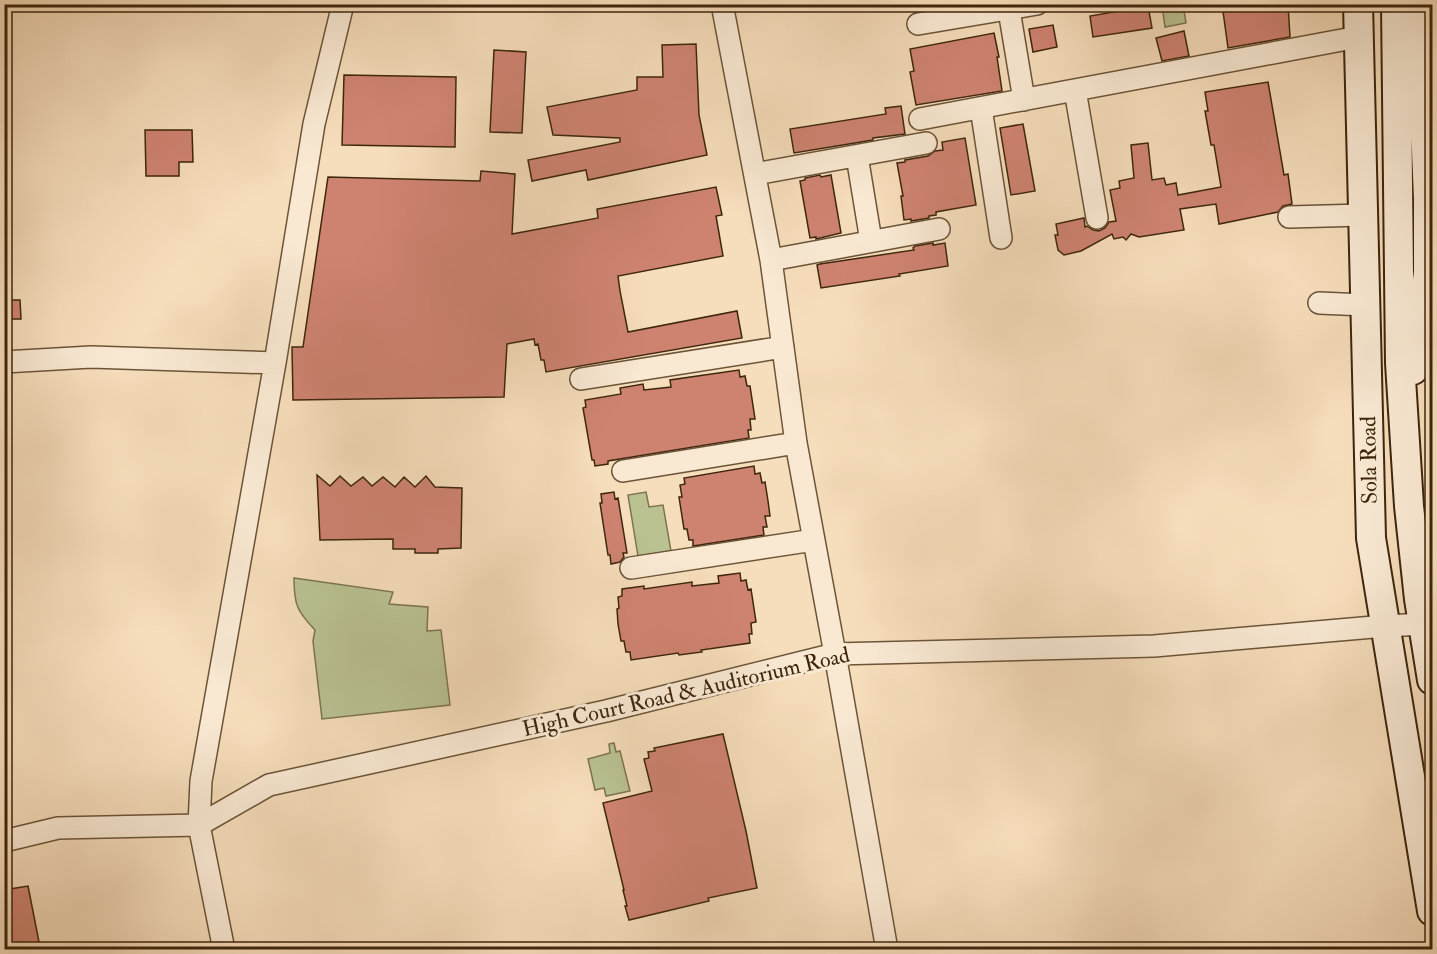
<svg xmlns="http://www.w3.org/2000/svg" width="1437" height="954" font-family="'IM FELL Double Pica',serif">
<style>
.green{fill:#bac292;stroke:#7c7450;stroke-width:1.5}
.building{fill:#ce8371;stroke:#3e260d;stroke-width:1.5}
.lines{fill:none;stroke-linecap:round;stroke-linejoin:round}
.street-casing{stroke:#6c5438;stroke-width:24}
.secondary-casing{stroke:#3e260d;stroke-width:32}
.street{stroke:#f9e9d3;stroke-width:21}
.secondary{stroke:#f9e9d3;stroke-width:28}
.labels{text-anchor:middle;dominant-baseline:central;stroke-width:6;stroke-linejoin:round;paint-order:stroke}
.street-label{font-size:22px;fill:#3e260d;stroke:#f9e9d3}
</style>
<rect width="100%" height="100%" fill="#f6ddbb"/>
<filter id="stains"><feTurbulence type="fractalNoise" baseFrequency=".00333" numOctaves="4"/><feColorMatrix values="0 0 0 0 .2 0 0 0 0 .09 0 0 0 0 .02 0 0 0 .5 -.17"/></filter>
<radialGradient id="worn" r=".72"><stop offset=".6" stop-color="#630" stop-opacity="0"/><stop offset="1" stop-color="#630" stop-opacity=".3"/></radialGradient>
<path class="green" d="M 1162,5 L 1183,5 L 1186,23 L 1165,27 Z
M 646,492 L 649,507 L 663,505 L 671,551 L 638,556 L 628,495 Z
M 294,578 L 393,592 L 389,604 L 428,607 L 427,631 L 441,630 L 450,705 L 322,719 L 313,641 L 315,630 C 297,611 294,605 294,578 Z
M 614,743 L 616,752 L 620,751 L 630,791 L 606,796 L 604,788 L 595,790 L 588,759 L 610,753 L 609,744 Z"/>
<path class="building" d="M 1222,4 L 1288,4 L 1290,37 L 1228,48 Z
M 1148,6 L 1152,28 L 1093,37 L 1090,16 Z
M 1053,25 L 1057,47 L 1033,52 L 1029,29 Z
M 1184,31 L 1189,56 L 1162,61 L 1156,38 Z
M 994,33 L 999,57 L 997,57 L 1002,91 L 916,105 L 910,72 L 914,71 L 910,49 Z
M 696,44 L 699,115 L 707,155 L 588,180 L 586,170 L 532,181 L 528,160 L 620,142 L 620,138 L 553,135 L 547,107 L 637,90 L 637,77 L 663,77 L 662,45 Z
M 494,50 L 526,52 L 522,133 L 490,132 Z
M 344,75 L 456,77 L 455,147 L 342,145 Z
M 1268,82 L 1284,175 L 1288,174 L 1292,204 L 1283,206 L 1278,212 L 1219,224 L 1216,204 L 1180,209 L 1184,230 L 1139,237 L 1131,234 L 1126,240 L 1123,237 L 1114,239 L 1112,234 L 1081,251 L 1064,255 L 1058,250 L 1055,235 L 1058,235 L 1056,224 L 1084,218 L 1085,227 L 1087,226 L 1093,230 L 1099,231 L 1105,228 L 1109,222 L 1116,221 L 1110,190 L 1120,188 L 1119,181 L 1134,178 L 1131,145 L 1148,143 L 1152,180 L 1164,178 L 1166,185 L 1176,183 L 1178,195 L 1221,187 L 1214,145 L 1211,145 L 1205,111 L 1208,111 L 1205,92 Z
M 901,106 L 905,134 L 873,138 L 873,140 L 794,153 L 790,129 L 886,114 L 885,108 Z
M 1023,124 L 1035,191 L 1011,195 L 1000,128 Z
M 145,130 L 192,130 L 193,162 L 179,162 L 179,176 L 146,176 Z
M 965,138 L 976,205 L 936,212 L 936,215 L 929,216 L 929,218 L 911,221 L 911,219 L 904,220 L 901,196 L 903,196 L 897,163 L 905,162 L 905,160 L 928,156 L 935,151 L 943,150 L 942,142 Z
M 481,171 L 515,174 L 512,234 L 598,218 L 597,209 L 716,187 L 722,215 L 716,216 L 723,256 L 618,276 L 620,291 L 628,332 L 737,311 L 742,338 L 546,372 L 544,360 L 541,360 L 538,344 L 535,345 L 534,339 L 507,344 L 504,397 L 293,400 L 292,347 L 303,347 L 328,177 L 480,181 Z
M 820,175 L 821,177 L 831,175 L 841,233 L 816,239 L 816,237 L 810,238 L 800,181 L 805,180 L 805,178 Z
M 933,243 L 933,245 L 945,243 L 948,266 L 899,274 L 900,276 L 821,288 L 817,265 L 820,264 L 914,250 L 913,248 L 915,246 Z
M 4,300 L 20,300 L 21,319 L 4,319 Z
M 739,370 L 740,377 L 745,376 L 747,386 L 750,386 L 755,419 L 750,419 L 751,430 L 748,430 L 749,438 L 608,461 L 608,464 L 595,466 L 594,460 L 592,460 L 583,408 L 586,407 L 585,400 L 621,394 L 620,388 L 643,384 L 644,390 L 671,387 L 670,380 Z
M 754,466 L 755,474 L 760,473 L 762,483 L 765,482 L 768,501 L 770,516 L 765,516 L 767,527 L 763,527 L 764,535 L 693,546 L 693,540 L 689,540 L 687,529 L 684,529 L 679,497 L 682,497 L 680,485 L 685,484 L 684,478 Z
M 317,475 L 330,486 L 340,476 L 351,486 L 363,477 L 372,486 L 383,477 L 395,487 L 404,477 L 415,487 L 426,476 L 435,487 L 462,488 L 461,548 L 438,549 L 438,553 L 415,553 L 415,549 L 393,549 L 393,539 L 320,540 Z
M 614,492 L 615,499 L 618,498 L 627,553 L 623,553 L 624,557 L 620,562 L 611,564 L 610,555 L 608,555 L 600,503 L 602,503 L 601,494 Z
M 740,573 L 741,581 L 746,580 L 748,590 L 751,589 L 756,622 L 751,623 L 752,634 L 749,634 L 750,643 L 701,650 L 702,652 L 679,655 L 678,653 L 631,660 L 630,652 L 626,652 L 624,641 L 621,641 L 618,624 L 617,609 L 619,608 L 618,597 L 622,596 L 622,589 L 644,586 L 644,589 L 692,582 L 692,586 L 719,583 L 718,576 Z
M 723,734 L 746,831 L 757,888 L 708,898 L 709,901 L 629,920 L 625,906 L 627,906 L 623,890 L 624,890 L 603,803 L 652,791 L 644,759 L 649,758 L 648,752 L 655,751 L 654,748 Z
M 28,886 L 39,942 L 4,949 L 4,890 Z"/>
<g class="lines">
<defs>
<path id="street" d="M 722,4 L 771,260 L 796,443 L 835,654 L 887,950
M 1008,4 L 1024,100
M 918,24 L 1037,4
M 1075,90 L 1097,218
M 981,108 L 1001,238
M 920,119 L 1358,37
M 857,156 L 871,241
M 755,174 L 926,143
M 1289,217 L 1363,215
M 771,260 L 939,229
M 1319,303 L 1365,305
M 4,362 L 91,357 L 275,363
M 581,379 L 783,347
M 623,471 L 796,443
M 631,568 L 814,540
M 4,841 L 58,828 L 199,825 L 269,785 L 606,711 L 835,654 L 1154,646 L 1385,626 L 1424,624 L 1432,622
M 224,950 L 199,825 L 201,781 L 275,363 L 314,124 L 343,4"/>
<path id="secondary" d="M 1358,4 L 1371,538 L 1432,911
M 1396,4 L 1400,363 L 1409,506 L 1419,599 L 1432,680
M 1413,370 L 1424,308 L 1428,272 L 1428,199 L 1420,4"/>
</defs>
<use href="#street" class="street-casing"/>
<use href="#secondary" class="secondary-casing"/>
<use href="#street" class="street"/>
<use href="#secondary" class="secondary"/>
</g>
<g class="labels">
<g class="street-label">
<text transform="translate(1369 460) rotate(-91)">Sola Road</text>
<text transform="translate(686 692) rotate(-13)">High Court Road &amp; Auditorium Road</text>
</g>
</g>
<rect width="1437" height="954" fill="none" stroke="#f6ddbb" stroke-width="24"/>
<rect x="6" y="6" width="1425" height="942" fill="none" stroke="#3e260d" stroke-width="3"/>
<rect x="12" y="12" width="1413" height="930" fill="none" stroke="#3e260d" stroke-width="1.5"/>
<rect width="100%" height="100%" filter="url(#stains)"/>
<rect width="100%" height="100%" fill="url(#worn)"/>
</svg>
